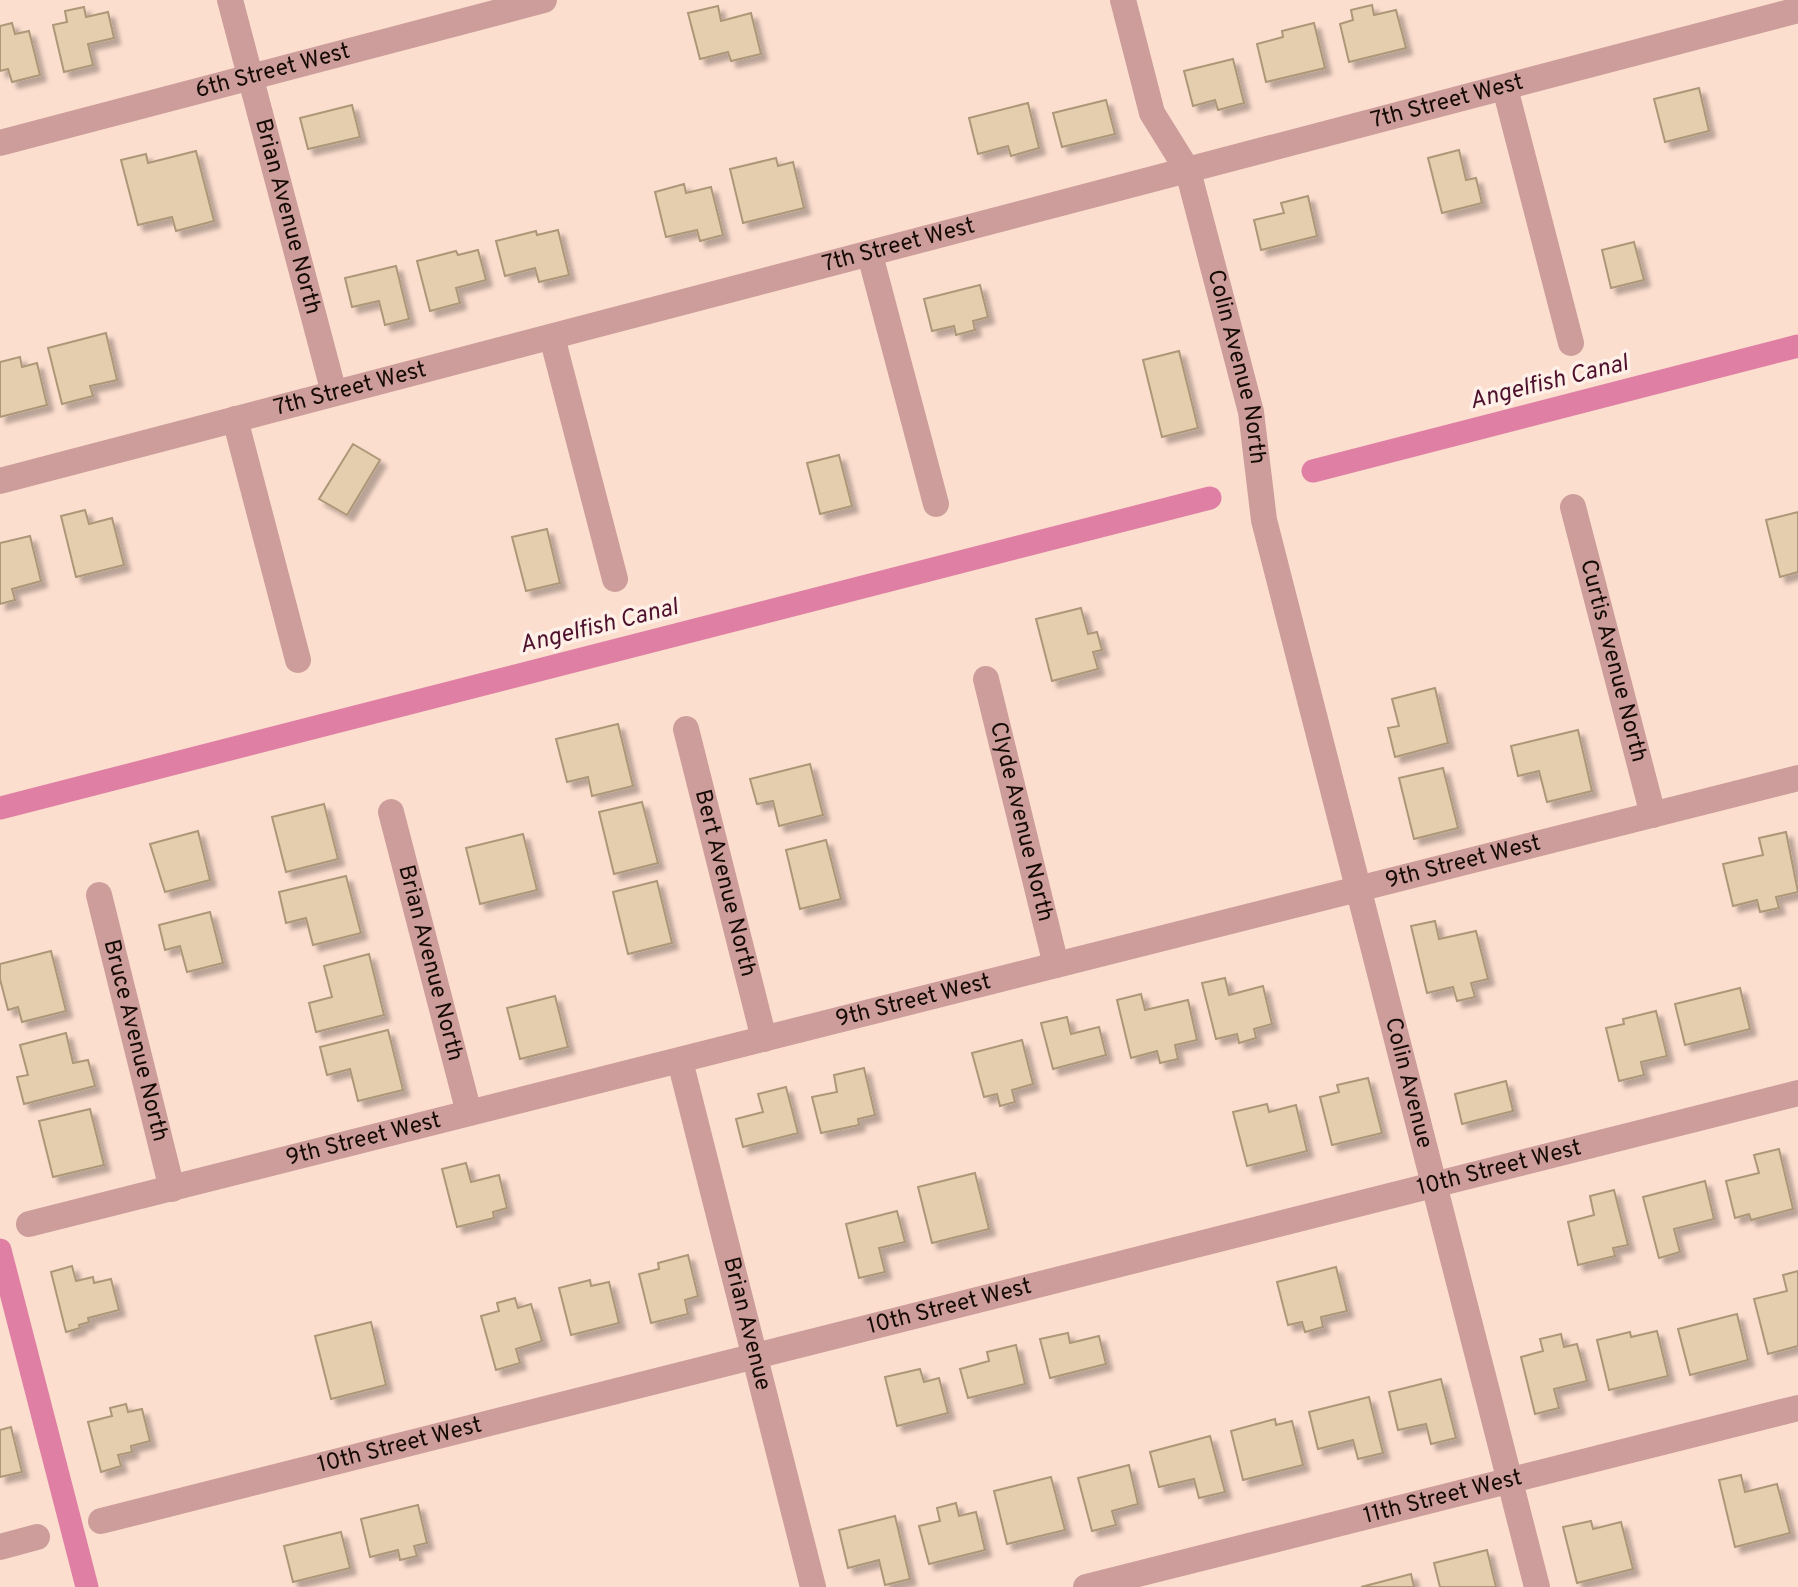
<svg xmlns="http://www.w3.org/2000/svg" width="1798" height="1587" font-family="Overpass,sans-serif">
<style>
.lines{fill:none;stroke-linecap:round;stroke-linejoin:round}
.canal{stroke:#df7fa4;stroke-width:23}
.building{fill:#e4ceae;stroke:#ac9778;stroke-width:2;filter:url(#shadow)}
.minor{stroke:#cc9d9a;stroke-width:26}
.labels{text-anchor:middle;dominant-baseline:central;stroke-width:7;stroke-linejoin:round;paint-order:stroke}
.street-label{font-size:23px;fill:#160a04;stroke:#feefe7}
.water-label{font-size:24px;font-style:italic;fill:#4d112d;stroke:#feefe7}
</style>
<defs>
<filter id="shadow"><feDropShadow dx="6" dy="6" stdDeviation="2" flood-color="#0004"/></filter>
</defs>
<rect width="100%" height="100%" fill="#fcdece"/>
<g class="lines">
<path class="canal" d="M 1313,471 L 1798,346
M 0,808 L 1210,498
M 0,1250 L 87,1587"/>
</g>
<path class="building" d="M 1372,5 L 1374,15 L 1396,10 L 1406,48 L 1349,62 L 1340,24 L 1353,20 L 1351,10 Z
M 718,6 L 721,21 L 751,13 L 761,54 L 731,61 L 728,52 L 700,59 L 688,13 Z
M 84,7 L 86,17 L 108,12 L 114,38 L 88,44 L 93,65 L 64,72 L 53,25 L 67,22 L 65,11 Z
M 12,23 L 15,34 L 29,31 L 40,75 L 12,82 L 8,69 L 0,71 L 0,26 Z
M 1314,23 L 1325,68 L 1266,82 L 1257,44 L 1283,37 L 1282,31 Z
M 1233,59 L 1244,103 L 1218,110 L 1215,100 L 1193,106 L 1184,71 Z
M 1699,88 L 1709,131 L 1665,142 L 1654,99 Z
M 1106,100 L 1115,134 L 1062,147 L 1053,113 Z
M 1028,103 L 1039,148 L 1011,156 L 1008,146 L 978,154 L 969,118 Z
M 352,105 L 360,137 L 308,149 L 300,118 Z
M 1459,150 L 1466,180 L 1476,178 L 1482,203 L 1442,213 L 1428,158 Z
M 196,151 L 214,221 L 176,231 L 172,217 L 138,225 L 121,160 L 146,154 L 148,163 Z
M 776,158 L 778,166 L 793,162 L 804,208 L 743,223 L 730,169 Z
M 684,184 L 686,193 L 711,187 L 723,235 L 700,241 L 697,230 L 666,237 L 655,192 Z
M 1308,196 L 1317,236 L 1261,250 L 1254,220 L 1284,213 L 1281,203 Z
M 558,230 L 569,275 L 539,282 L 535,268 L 505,276 L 496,241 L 536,231 L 537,235 Z
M 1634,242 L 1644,280 L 1611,288 L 1602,250 Z
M 478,250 L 486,280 L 456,288 L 460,303 L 430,311 L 417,261 L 456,251 L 458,255 Z
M 396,266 L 409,319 L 385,325 L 379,301 L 352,307 L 345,278 Z
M 980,285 L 988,317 L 973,321 L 975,330 L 956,335 L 954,326 L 932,331 L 924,299 Z
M 106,333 L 117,380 L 90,386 L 93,396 L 62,404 L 48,348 Z
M 1179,351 L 1198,428 L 1162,437 L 1143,360 Z
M 20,357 L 22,367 L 37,363 L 47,405 L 0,417 L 0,362 Z
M 353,444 L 380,460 L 347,515 L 319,499 Z
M 839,455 L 852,506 L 820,514 L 807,463 Z
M 85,510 L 89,524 L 112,518 L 124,565 L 76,577 L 61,516 Z
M 1798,512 L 1798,572 L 1780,577 L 1766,520 Z
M 547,529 L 560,583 L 526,591 L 512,537 Z
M 30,536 L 41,581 L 12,589 L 15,600 L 0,604 L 0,543 Z
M 1081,608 L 1088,634 L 1097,632 L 1102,650 L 1093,652 L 1098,669 L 1052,681 L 1036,619 Z
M 1435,688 L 1448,743 L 1395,757 L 1388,728 L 1399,726 L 1392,699 Z
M 618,724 L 633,786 L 592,796 L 588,777 L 567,782 L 556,739 Z
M 1578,730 L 1592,791 L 1547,802 L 1539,771 L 1518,776 L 1511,746 Z
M 810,764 L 823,815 L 779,826 L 773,801 L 757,804 L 750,779 Z
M 1443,768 L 1458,828 L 1414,839 L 1399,778 Z
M 642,802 L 658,863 L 614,874 L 599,812 Z
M 324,804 L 338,859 L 286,872 L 272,817 Z
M 198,831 L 210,880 L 165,892 L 150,844 Z
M 1786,832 L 1798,892 L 1776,897 L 1779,908 L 1760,912 L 1757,900 L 1733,906 L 1723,864 L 1763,855 L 1759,838 Z
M 523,834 L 537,890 L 480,904 L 466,848 Z
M 826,840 L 841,899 L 800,909 L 786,850 Z
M 346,876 L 361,933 L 313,945 L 306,918 L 286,923 L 279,892 Z
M 657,881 L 672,943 L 628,954 L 613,892 Z
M 210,912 L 223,963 L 187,972 L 180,946 L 165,950 L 159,925 Z
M 1435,921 L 1439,939 L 1476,931 L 1488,979 L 1471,983 L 1475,997 L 1457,1001 L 1453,987 L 1427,993 L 1411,926 Z
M 51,951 L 66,1011 L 22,1022 L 18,1007 L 8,1010 L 0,979 L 0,964 Z
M 369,954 L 384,1015 L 316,1032 L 309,1003 L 332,997 L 324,966 Z
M 1225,978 L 1229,995 L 1263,986 L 1272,1024 L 1254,1029 L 1256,1038 L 1239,1043 L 1237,1034 L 1216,1039 L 1202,983 Z
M 1740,988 L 1750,1029 L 1685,1045 L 1675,1004 Z
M 1141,994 L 1145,1010 L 1188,1000 L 1197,1040 L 1175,1045 L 1178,1059 L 1160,1063 L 1157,1051 L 1131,1058 L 1117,1000 Z
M 555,996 L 568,1047 L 520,1059 L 507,1008 Z
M 1656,1011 L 1667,1056 L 1641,1062 L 1644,1075 L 1619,1081 L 1606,1028 L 1624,1024 L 1623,1019 Z
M 1067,1017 L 1071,1034 L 1099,1027 L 1106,1055 L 1053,1069 L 1041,1023 Z
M 388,1030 L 403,1090 L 358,1101 L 350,1069 L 327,1075 L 320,1047 Z
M 66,1033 L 73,1063 L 88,1060 L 95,1086 L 24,1104 L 17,1077 L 28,1075 L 20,1045 Z
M 1022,1040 L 1033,1084 L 1012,1090 L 1015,1102 L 1000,1106 L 997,1094 L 984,1097 L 972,1053 Z
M 864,1068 L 875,1115 L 858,1119 L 859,1125 L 821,1133 L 812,1097 L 837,1092 L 834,1075 Z
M 1368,1078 L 1382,1133 L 1332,1145 L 1320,1097 L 1339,1092 L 1337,1085 Z
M 1506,1081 L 1513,1111 L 1462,1124 L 1455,1094 Z
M 786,1087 L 798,1133 L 743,1147 L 736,1119 L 763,1112 L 758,1094 Z
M 1267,1104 L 1269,1112 L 1296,1105 L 1307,1151 L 1247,1166 L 1233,1112 Z
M 90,1109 L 104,1165 L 53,1177 L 39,1121 Z
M 1779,1149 L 1793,1209 L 1751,1220 L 1749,1214 L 1735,1218 L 1726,1181 L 1759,1173 L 1754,1155 Z
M 466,1163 L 471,1182 L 499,1175 L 507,1208 L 493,1212 L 494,1218 L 457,1227 L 442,1169 Z
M 975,1173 L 989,1229 L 932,1243 L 918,1187 Z
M 1705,1181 L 1714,1219 L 1674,1229 L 1680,1252 L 1659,1258 L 1643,1197 Z
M 1614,1190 L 1628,1245 L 1613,1248 L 1615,1256 L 1578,1265 L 1568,1222 L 1594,1215 L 1590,1196 Z
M 897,1211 L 905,1242 L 879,1248 L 885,1272 L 859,1278 L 846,1224 Z
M 688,1255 L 698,1296 L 685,1300 L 688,1314 L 651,1323 L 639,1274 L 659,1269 L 658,1263 Z
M 72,1266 L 76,1281 L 93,1277 L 94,1283 L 111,1279 L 119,1310 L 88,1318 L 89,1322 L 79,1325 L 80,1328 L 66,1332 L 51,1272 Z
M 1336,1267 L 1347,1311 L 1321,1317 L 1323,1327 L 1305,1332 L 1302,1322 L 1288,1325 L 1277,1282 Z
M 1798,1271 L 1798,1346 L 1768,1354 L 1754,1299 L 1787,1291 L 1783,1275 Z
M 590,1280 L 591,1286 L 609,1282 L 619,1323 L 571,1335 L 559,1288 Z
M 515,1298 L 518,1308 L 531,1304 L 542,1341 L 516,1349 L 520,1363 L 496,1370 L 481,1316 L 499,1311 L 497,1303 Z
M 1737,1314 L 1748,1360 L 1690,1375 L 1678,1329 Z
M 371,1322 L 386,1385 L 331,1399 L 315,1336 Z
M 1657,1331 L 1668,1376 L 1609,1390 L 1597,1340 L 1630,1332 L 1631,1337 Z
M 1068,1333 L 1070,1343 L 1099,1336 L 1106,1364 L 1050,1378 L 1040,1339 Z
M 1561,1334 L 1564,1347 L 1577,1344 L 1587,1381 L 1554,1389 L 1559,1408 L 1535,1414 L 1521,1357 L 1543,1351 L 1540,1339 Z
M 1016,1345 L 1025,1384 L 968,1398 L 960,1369 L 989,1361 L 987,1352 Z
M 920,1369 L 924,1382 L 939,1378 L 948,1413 L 897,1426 L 885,1377 Z
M 1441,1379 L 1456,1438 L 1431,1444 L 1426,1424 L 1398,1430 L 1389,1392 Z
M 1369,1397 L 1383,1453 L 1358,1459 L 1353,1440 L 1318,1449 L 1309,1412 Z
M 126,1404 L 128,1412 L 142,1409 L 150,1441 L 131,1446 L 132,1452 L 118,1455 L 121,1466 L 101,1472 L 88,1422 L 112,1416 L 110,1408 Z
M 1275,1419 L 1276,1425 L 1292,1421 L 1303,1465 L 1243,1480 L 1231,1431 Z
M 11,1427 L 22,1472 L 0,1477 L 0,1430 Z
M 1210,1436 L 1225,1492 L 1199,1498 L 1194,1479 L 1159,1487 L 1150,1452 Z
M 1129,1465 L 1138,1504 L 1112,1511 L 1116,1525 L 1092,1531 L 1078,1478 Z
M 1741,1475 L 1745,1492 L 1777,1484 L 1790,1533 L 1735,1547 L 1719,1480 Z
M 1051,1477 L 1065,1530 L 1007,1544 L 994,1491 Z
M 956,1503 L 959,1516 L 976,1512 L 985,1550 L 929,1564 L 919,1526 L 940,1521 L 937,1508 Z
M 418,1505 L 427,1543 L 414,1546 L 417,1556 L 400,1560 L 398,1550 L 370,1557 L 361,1519 Z
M 895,1516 L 910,1579 L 885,1585 L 879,1560 L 848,1568 L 839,1530 Z
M 1591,1521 L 1593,1529 L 1621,1522 L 1633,1569 L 1577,1583 L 1563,1527 Z
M 341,1532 L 350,1568 L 293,1582 L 284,1546 Z
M 1487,1550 L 1496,1587 L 1440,1587 L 1434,1563 Z
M 1411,1574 L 1414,1587 L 1361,1587 Z"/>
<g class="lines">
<g class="minor">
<path id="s1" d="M 230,0 L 334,393"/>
<path id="s2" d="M 1123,0 L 1152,113 L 1188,171 L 1251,412 L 1264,520 L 1537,1587"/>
<path d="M 1505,88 L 1571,343"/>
<path id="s3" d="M 0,143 L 544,0"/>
<path d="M 870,255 L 936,504"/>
<path d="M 552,337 L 615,579"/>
<path d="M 235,419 L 298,660"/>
<path id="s4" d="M 0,481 L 1798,10"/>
<path id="s5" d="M 1573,507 L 1653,815"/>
<path id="s6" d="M 986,679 L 1056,965"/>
<path id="s7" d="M 686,729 L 764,1039"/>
<path id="s8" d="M 391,812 L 469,1113"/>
<path id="s9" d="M 99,895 L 172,1189"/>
<path id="s10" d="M 680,1061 L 813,1587"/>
<path id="s11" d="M 29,1224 L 1798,778"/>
<path id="s12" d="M 101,1521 L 1798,1093"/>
<path d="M 0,1547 L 37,1537"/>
<path id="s13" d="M 1086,1587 L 1798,1408"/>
</g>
</g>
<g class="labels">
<g class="street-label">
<text stroke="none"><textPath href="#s3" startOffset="282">6th Street West</textPath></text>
<text stroke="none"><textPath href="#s4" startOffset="1496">7th Street West</textPath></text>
<text stroke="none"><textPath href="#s1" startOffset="224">Brian Avenue North</textPath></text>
<text stroke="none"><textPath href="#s4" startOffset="929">7th Street West</textPath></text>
<text stroke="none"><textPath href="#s2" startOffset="387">Colin Avenue North</textPath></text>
<text stroke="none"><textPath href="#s4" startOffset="362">7th Street West</textPath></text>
<text stroke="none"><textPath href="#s5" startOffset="159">Curtis Avenue North</textPath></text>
<text stroke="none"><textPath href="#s6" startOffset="147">Clyde Avenue North</textPath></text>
<text stroke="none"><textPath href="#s11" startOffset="1479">9th Street West</textPath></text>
<text stroke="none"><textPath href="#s7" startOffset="159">Bert Avenue North</textPath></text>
<text stroke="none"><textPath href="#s8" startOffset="156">Brian Avenue North</textPath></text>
<text stroke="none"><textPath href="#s11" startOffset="912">9th Street West</textPath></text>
<text stroke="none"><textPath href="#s9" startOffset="150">Bruce Avenue North</textPath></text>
<text stroke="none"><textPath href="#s2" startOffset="1124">Colin Avenue</textPath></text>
<text stroke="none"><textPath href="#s11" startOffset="345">9th Street West</textPath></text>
<text stroke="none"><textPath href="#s12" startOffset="1442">10th Street West</textPath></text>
<text stroke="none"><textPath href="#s12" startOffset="875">10th Street West</textPath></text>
<text stroke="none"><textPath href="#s10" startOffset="271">Brian Avenue</textPath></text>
<text stroke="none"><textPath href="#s12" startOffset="308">10th Street West</textPath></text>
<text stroke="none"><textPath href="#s13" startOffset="368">11th Street West</textPath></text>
</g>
<g class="water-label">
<text transform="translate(1549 383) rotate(-14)">Angelfish Canal</text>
<text transform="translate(599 627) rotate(-14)">Angelfish Canal</text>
</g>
</g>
</svg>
